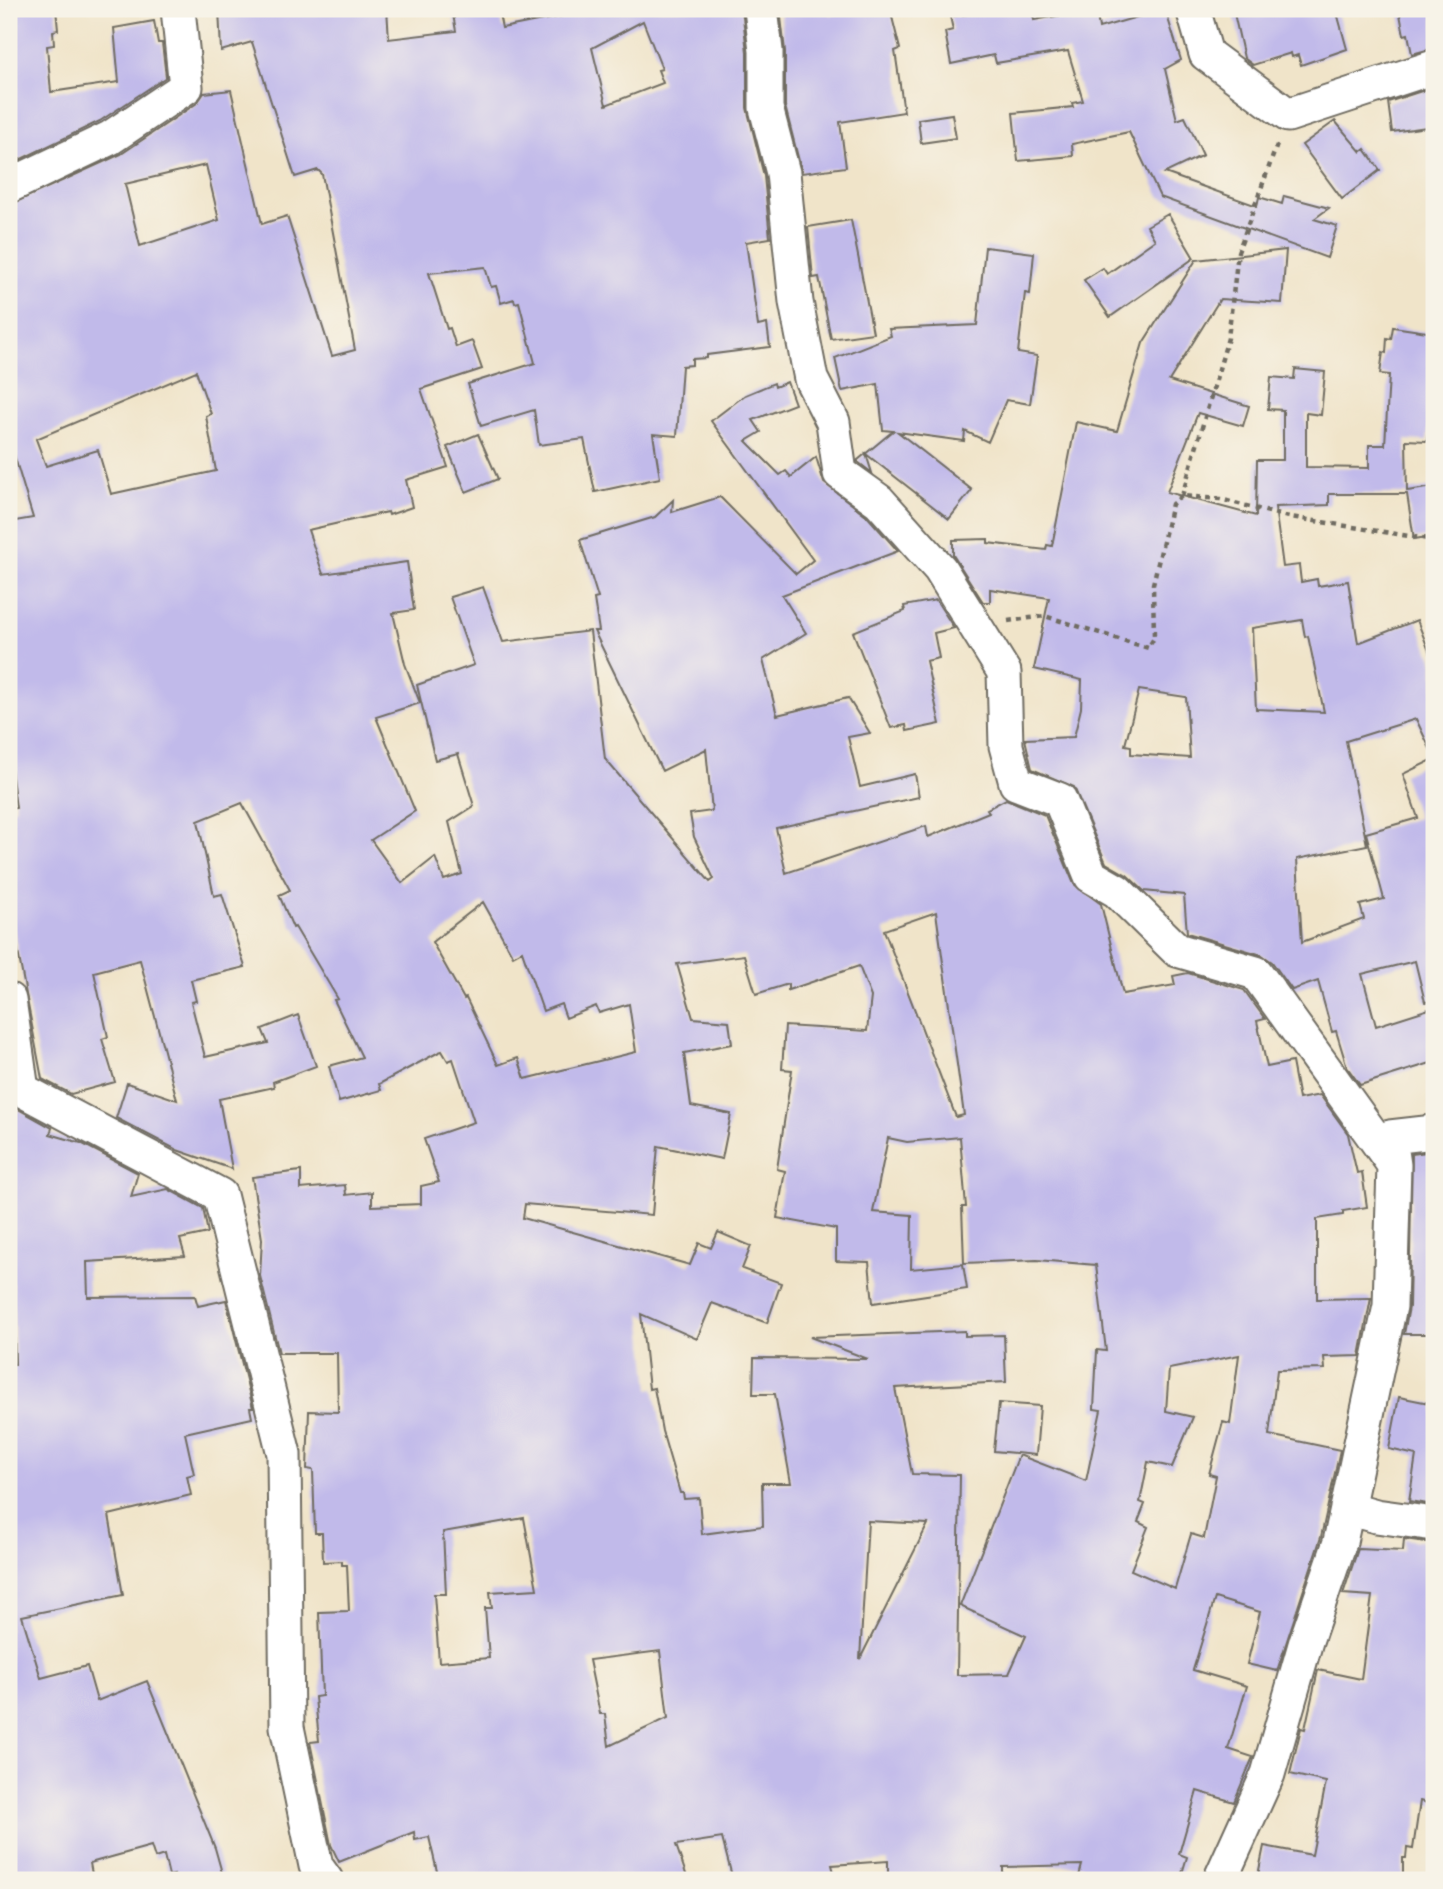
<svg xmlns="http://www.w3.org/2000/svg" width="1443" height="1889" font-family="'Architects Daughter',sans-serif">
<style>
.building{fill:#c1baea;fill-rule:evenodd}
.lines{fill:none;stroke-linecap:round;stroke-linejoin:round}
.minor-casing{stroke:#706c62;stroke-width:37}
.path{stroke:#706c62;stroke-width:4.5;stroke-dasharray:5 5;stroke-linecap:butt}
.minor{stroke:#fff;stroke-width:33}
</style>
<rect width="100%" height="100%" fill="#f7f3e8"/>
<filter id="ink" filterUnits="userSpaceOnUse"><feTurbulence type="fractalNoise" baseFrequency=".0143" numOctaves="2"/><feDisplacementMap in="SourceGraphic" scale="14" xChannelSelector="R" yChannelSelector="G"/><feConvolveMatrix kernelMatrix="1 2 1 2 8 2 1 2 1" color-interpolation-filters="sRGB"/></filter>
<filter id="wash" filterUnits="userSpaceOnUse"><feTurbulence type="fractalNoise" baseFrequency=".00686" numOctaves="4" result="noise"/><feDisplacementMap in="SourceGraphic" scale="28" xChannelSelector="R" yChannelSelector="G"/><feGaussianBlur stdDeviation="1.57" result="paint"/><feColorMatrix in="noise" values="0 0 0 0 0 0 0 0 0 0 0 0 0 0 0 0 0 1.4 0 .05"/><feComposite in="paint" operator="in"/></filter>
<g filter="url(#wash)">
<rect width="100%" height="100%" fill="#f0e4c9"/>
<g id="blocks">
<path class="building" d="M 9,9 L 56,9 L 58,30 L 53,31 L 54,45 L 47,46 L 51,92 L 119,82 L 114,28 L 154,21 L 158,43 L 162,43 L 166,77 L 100,121 L 9,165 Z
M 219,9 L 387,9 L 389,39 L 456,31 L 452,9 L 498,9 L 502,28 L 582,12 L 580,9 L 742,9 L 747,52 L 747,108 L 764,176 L 770,238 L 746,242 L 758,326 L 767,324 L 770,347 L 707,355 L 707,358 L 692,359 L 692,365 L 682,366 L 677,436 L 653,434 L 660,478 L 595,492 L 584,439 L 539,445 L 534,410 L 481,426 L 468,384 L 535,363 L 519,302 L 515,303 L 514,299 L 501,303 L 496,286 L 491,287 L 485,267 L 429,273 L 447,329 L 450,328 L 456,347 L 472,341 L 482,369 L 421,389 L 448,467 L 406,480 L 412,507 L 389,515 L 388,512 L 308,530 L 323,574 L 407,562 L 414,610 L 393,613 L 405,664 L 420,703 L 376,717 L 415,811 L 371,840 L 402,883 L 435,857 L 444,880 L 462,874 L 449,822 L 474,806 L 458,754 L 435,760 L 417,685 L 474,665 L 450,597 L 483,587 L 503,642 L 590,631 L 605,759 L 710,882 L 714,879 L 694,837 L 690,814 L 712,811 L 706,749 L 662,771 L 594,631 L 599,631 L 594,599 L 598,598 L 580,540 L 655,517 L 673,500 L 672,512 L 720,497 L 796,574 L 813,560 L 711,421 L 745,395 L 774,383 L 775,387 L 787,382 L 795,404 L 753,420 L 761,432 L 746,441 L 780,475 L 786,471 L 791,477 L 816,457 L 824,483 L 866,515 L 898,551 L 782,595 L 806,633 L 763,660 L 777,715 L 848,698 L 870,733 L 848,737 L 860,787 L 915,774 L 919,797 L 776,828 L 786,873 L 926,826 L 928,837 L 989,812 L 987,809 L 1006,799 L 1045,815 L 1074,884 L 1101,904 L 1123,994 L 1175,985 L 1173,976 L 1188,973 L 1244,990 L 1265,1019 L 1257,1021 L 1267,1067 L 1292,1062 L 1299,1099 L 1320,1095 L 1348,1134 L 1357,1173 L 1362,1172 L 1367,1207 L 1343,1211 L 1343,1215 L 1317,1219 L 1317,1299 L 1371,1298 L 1360,1356 L 1324,1357 L 1325,1369 L 1277,1370 L 1269,1435 L 1340,1450 L 1321,1537 L 1277,1671 L 1247,1664 L 1260,1612 L 1215,1598 L 1193,1670 L 1247,1686 L 1228,1749 L 1253,1757 L 1234,1802 L 1197,1791 L 1179,1854 L 1187,1857 L 1180,1880 L 1078,1880 L 1082,1865 L 1003,1867 L 1003,1880 L 888,1880 L 888,1861 L 832,1865 L 836,1880 L 733,1880 L 722,1838 L 676,1845 L 688,1880 L 439,1880 L 429,1837 L 415,1840 L 414,1832 L 339,1862 L 331,1845 L 310,1742 L 319,1741 L 315,1697 L 322,1696 L 319,1612 L 349,1611 L 347,1565 L 342,1565 L 342,1561 L 323,1562 L 322,1533 L 315,1533 L 313,1470 L 307,1469 L 309,1411 L 338,1412 L 337,1353 L 279,1353 L 260,1276 L 262,1239 L 252,1177 L 301,1171 L 301,1189 L 345,1185 L 346,1195 L 372,1192 L 372,1206 L 421,1204 L 421,1186 L 439,1182 L 424,1139 L 474,1122 L 453,1059 L 448,1061 L 442,1051 L 439,1052 L 379,1084 L 381,1090 L 339,1102 L 329,1066 L 362,1057 L 334,1000 L 338,999 L 295,927 L 293,928 L 279,895 L 290,890 L 242,803 L 198,821 L 214,896 L 222,894 L 245,967 L 191,980 L 196,1001 L 191,1002 L 205,1057 L 268,1043 L 262,1029 L 298,1015 L 316,1066 L 273,1082 L 274,1087 L 219,1099 L 232,1169 L 177,1150 L 116,1118 L 127,1083 L 177,1100 L 140,960 L 94,972 L 108,1037 L 102,1039 L 115,1082 L 71,1094 L 42,1079 L 9,904 L 9,809 L 16,808 L 9,753 L 9,522 L 33,518 L 9,438 L 9,205 L 121,154 L 197,103 L 204,93 L 231,90 L 262,224 L 287,216 L 332,356 L 355,350 L 322,174 L 318,170 L 295,177 L 252,42 L 221,51 ZM 643,21 L 662,69 L 658,70 L 663,83 L 606,105 L 592,48 ZM 206,165 L 219,220 L 140,246 L 125,184 ZM 196,371 L 211,414 L 206,416 L 216,471 L 111,494 L 98,450 L 46,466 L 36,439 ZM 483,902 L 513,956 L 522,951 L 543,1011 L 561,1004 L 566,1018 L 596,1006 L 599,1013 L 629,1004 L 636,1052 L 525,1079 L 518,1058 L 498,1065 L 466,998 L 464,999 L 432,942 ZM 936,912 L 964,1115 L 956,1117 L 884,930 ZM 744,955 L 756,994 L 788,984 L 788,990 L 859,966 L 871,997 L 867,1031 L 785,1026 L 782,1069 L 792,1070 L 777,1169 L 785,1171 L 777,1218 L 836,1229 L 836,1261 L 869,1262 L 873,1303 L 967,1289 L 963,1264 L 911,1269 L 912,1215 L 873,1212 L 888,1138 L 907,1142 L 960,1137 L 966,1207 L 962,1207 L 964,1263 L 1037,1260 L 1096,1265 L 1106,1351 L 1097,1350 L 1094,1409 L 1101,1410 L 1086,1481 L 1019,1455 L 960,1606 L 1026,1636 L 1009,1674 L 957,1675 L 960,1475 L 912,1474 L 895,1388 L 1006,1382 L 1004,1335 L 965,1336 L 965,1331 L 810,1337 L 868,1359 L 754,1358 L 753,1394 L 775,1394 L 791,1483 L 762,1483 L 763,1526 L 702,1534 L 699,1498 L 684,1499 L 683,1493 L 680,1493 L 662,1431 L 654,1388 L 649,1389 L 641,1314 L 697,1339 L 712,1303 L 767,1323 L 781,1283 L 742,1269 L 751,1246 L 718,1232 L 711,1248 L 699,1243 L 690,1265 L 523,1218 L 525,1204 L 652,1215 L 658,1146 L 722,1159 L 731,1114 L 691,1106 L 684,1053 L 732,1044 L 729,1021 L 693,1018 L 677,964 ZM 1239,1355 L 1230,1424 L 1223,1422 L 1209,1474 L 1216,1476 L 1204,1538 L 1191,1534 L 1175,1589 L 1131,1570 L 1148,1527 L 1138,1522 L 1145,1504 L 1140,1502 L 1148,1462 L 1172,1467 L 1193,1417 L 1166,1411 L 1169,1369 ZM 524,1518 L 537,1589 L 490,1592 L 492,1608 L 485,1608 L 489,1658 L 439,1662 L 434,1594 L 446,1594 L 443,1532 ZM 868,1521 L 928,1524 L 860,1659 ZM 660,1651 L 668,1718 L 609,1746 L 605,1714 L 600,1714 L 589,1660 Z
M 780,9 L 828,9 L 830,15 L 858,9 L 890,9 L 900,49 L 895,51 L 904,112 L 840,122 L 846,167 L 802,173 L 785,106 L 785,51 Z
M 1013,9 L 1032,9 L 1034,20 L 1096,9 L 1099,28 L 1165,9 L 1181,60 L 1165,69 L 1177,120 L 1185,117 L 1203,155 L 1165,173 L 1257,206 L 1259,197 L 1282,204 L 1284,196 L 1329,208 L 1314,219 L 1337,226 L 1327,258 L 1160,197 L 1129,132 L 1072,144 L 1073,156 L 1018,161 L 1013,113 L 1073,107 L 1072,103 L 1083,101 L 1068,51 L 996,63 L 994,55 L 951,64 L 945,32 L 953,30 L 950,16 Z
M 1233,9 L 1336,9 L 1347,49 L 1301,65 L 1298,55 L 1292,57 L 1291,53 L 1253,65 L 1244,58 Z
M 1399,9 L 1434,9 L 1434,48 L 1412,54 L 1408,34 L 1404,35 Z
M 1434,87 L 1434,126 L 1392,132 L 1388,102 Z
M 952,114 L 956,138 L 921,143 L 918,119 Z
M 1335,121 L 1361,152 L 1365,149 L 1380,170 L 1342,199 L 1302,145 Z
M 1168,214 L 1194,258 L 1110,317 L 1084,280 L 1103,268 L 1107,274 L 1155,240 L 1147,226 Z
M 851,220 L 873,333 L 831,339 L 819,277 L 813,278 L 808,227 Z
M 985,247 L 1034,253 L 1030,294 L 1025,293 L 1018,353 L 1037,356 L 1030,404 L 1006,400 L 988,442 L 965,431 L 964,441 L 898,432 L 972,490 L 949,519 L 866,454 L 872,473 L 858,462 L 858,460 L 893,431 L 883,430 L 878,384 L 842,391 L 835,358 L 891,336 L 889,329 L 977,325 Z
M 1286,250 L 1282,303 L 1220,299 L 1169,381 L 1249,406 L 1243,426 L 1198,413 L 1167,492 L 1256,516 L 1257,460 L 1283,460 L 1283,410 L 1268,409 L 1271,377 L 1294,379 L 1295,369 L 1325,372 L 1321,415 L 1306,413 L 1306,467 L 1369,468 L 1369,445 L 1385,445 L 1389,375 L 1380,374 L 1383,352 L 1386,353 L 1387,338 L 1391,339 L 1393,327 L 1434,333 L 1434,381 L 1427,441 L 1406,440 L 1407,491 L 1434,487 L 1434,536 L 1414,539 L 1407,494 L 1329,494 L 1329,505 L 1275,507 L 1283,567 L 1299,565 L 1301,582 L 1317,579 L 1318,586 L 1348,581 L 1358,643 L 1417,620 L 1434,664 L 1434,757 L 1416,719 L 1346,741 L 1367,845 L 1297,859 L 1302,942 L 1364,919 L 1360,905 L 1384,899 L 1366,833 L 1418,818 L 1403,774 L 1434,759 L 1434,1001 L 1425,1002 L 1415,961 L 1362,974 L 1376,1026 L 1429,1009 L 1434,1024 L 1434,1062 L 1360,1085 L 1347,1067 L 1336,1031 L 1332,1032 L 1318,981 L 1292,990 L 1272,962 L 1262,955 L 1187,933 L 1184,895 L 1144,891 L 1127,875 L 1106,863 L 1074,787 L 1032,769 L 1025,739 L 1074,737 L 1081,708 L 1082,680 L 1034,669 L 1049,598 L 990,589 L 990,602 L 983,602 L 953,555 L 953,540 L 988,539 L 988,543 L 1046,550 L 1047,545 L 1052,546 L 1076,422 L 1117,431 L 1143,343 L 1196,260 ZM 1302,620 L 1305,637 L 1308,636 L 1324,712 L 1256,709 L 1252,628 ZM 1139,690 L 1186,697 L 1190,758 L 1131,754 L 1131,746 L 1125,745 Z
M 478,434 L 498,479 L 466,492 L 447,447 Z
M 936,600 L 954,628 L 934,633 L 939,658 L 926,661 L 940,724 L 907,731 L 906,725 L 891,728 L 853,632 L 905,611 L 904,606 Z
M 9,1104 L 52,1128 L 50,1134 L 81,1143 L 138,1173 L 131,1197 L 168,1189 L 203,1208 L 208,1233 L 180,1239 L 185,1256 L 87,1262 L 88,1297 L 195,1296 L 198,1306 L 226,1300 L 253,1408 L 250,1408 L 252,1418 L 185,1433 L 194,1474 L 187,1476 L 191,1495 L 109,1515 L 123,1595 L 22,1616 L 41,1678 L 87,1666 L 97,1701 L 147,1681 L 215,1848 L 224,1880 L 176,1880 L 174,1875 L 169,1876 L 164,1855 L 155,1858 L 151,1846 L 90,1863 L 93,1880 L 9,1880 L 9,1364 L 15,1364 L 13,1284 L 9,1283 Z
M 1434,1151 L 1434,1334 L 1404,1334 L 1409,1307 L 1412,1154 Z
M 1399,1397 L 1434,1404 L 1434,1505 L 1409,1501 L 1416,1455 L 1389,1449 Z
M 999,1403 L 1040,1406 L 1036,1455 L 994,1451 Z
M 1404,1539 L 1434,1543 L 1434,1805 L 1420,1801 L 1413,1849 L 1407,1848 L 1406,1858 L 1403,1858 L 1403,1880 L 1257,1880 L 1264,1846 L 1312,1855 L 1326,1782 L 1290,1774 L 1301,1728 L 1305,1729 L 1318,1670 L 1361,1679 L 1372,1596 L 1343,1594 L 1358,1549 L 1403,1551 Z"/>
</g>
</g>
<g filter="url(#ink)">
<use href="#blocks" fill-opacity="0" stroke="#706c62" stroke-width="2"/>
<g class="lines">
<defs>
<path id="minor" d="M 761,9 L 766,51 L 766,108 L 783,173 L 796,302 L 811,379 L 833,422 L 840,473 L 879,501 L 940,569 L 1004,672 L 1006,746 L 1016,783 L 1060,800 L 1091,876 L 1117,891 L 1177,950 L 1256,973 L 1394,1165 L 1390,1306 L 1340,1542 L 1306,1641 L 1268,1774 L 1220,1880
M 1193,9 L 1206,54 L 1288,115 L 1434,67
M 9,186 L 110,138 L 186,87 L 178,9
M 9,1000 L 22,1090 L 220,1195 L 284,1454 L 287,1727 L 316,1866 L 326,1880
M 1394,1165 L 1390,1137 L 1434,1132
M 1347,1508 L 1376,1516 L 1434,1524"/>
</defs>
<use href="#minor" class="minor-casing"/>
<path class="path" d="M 1182,496 L 1228,338 L 1238,252 L 1278,142
M 1008,621 L 1045,616 L 1148,648 L 1154,638 L 1153,584 L 1172,504 L 1182,496 L 1220,499 L 1284,516 L 1434,540"/>
<use href="#minor" class="minor"/>
</g>
</g>
<rect width="1443" height="1889" fill="none" stroke="#f7f3e8" stroke-width="35"/>
</svg>
